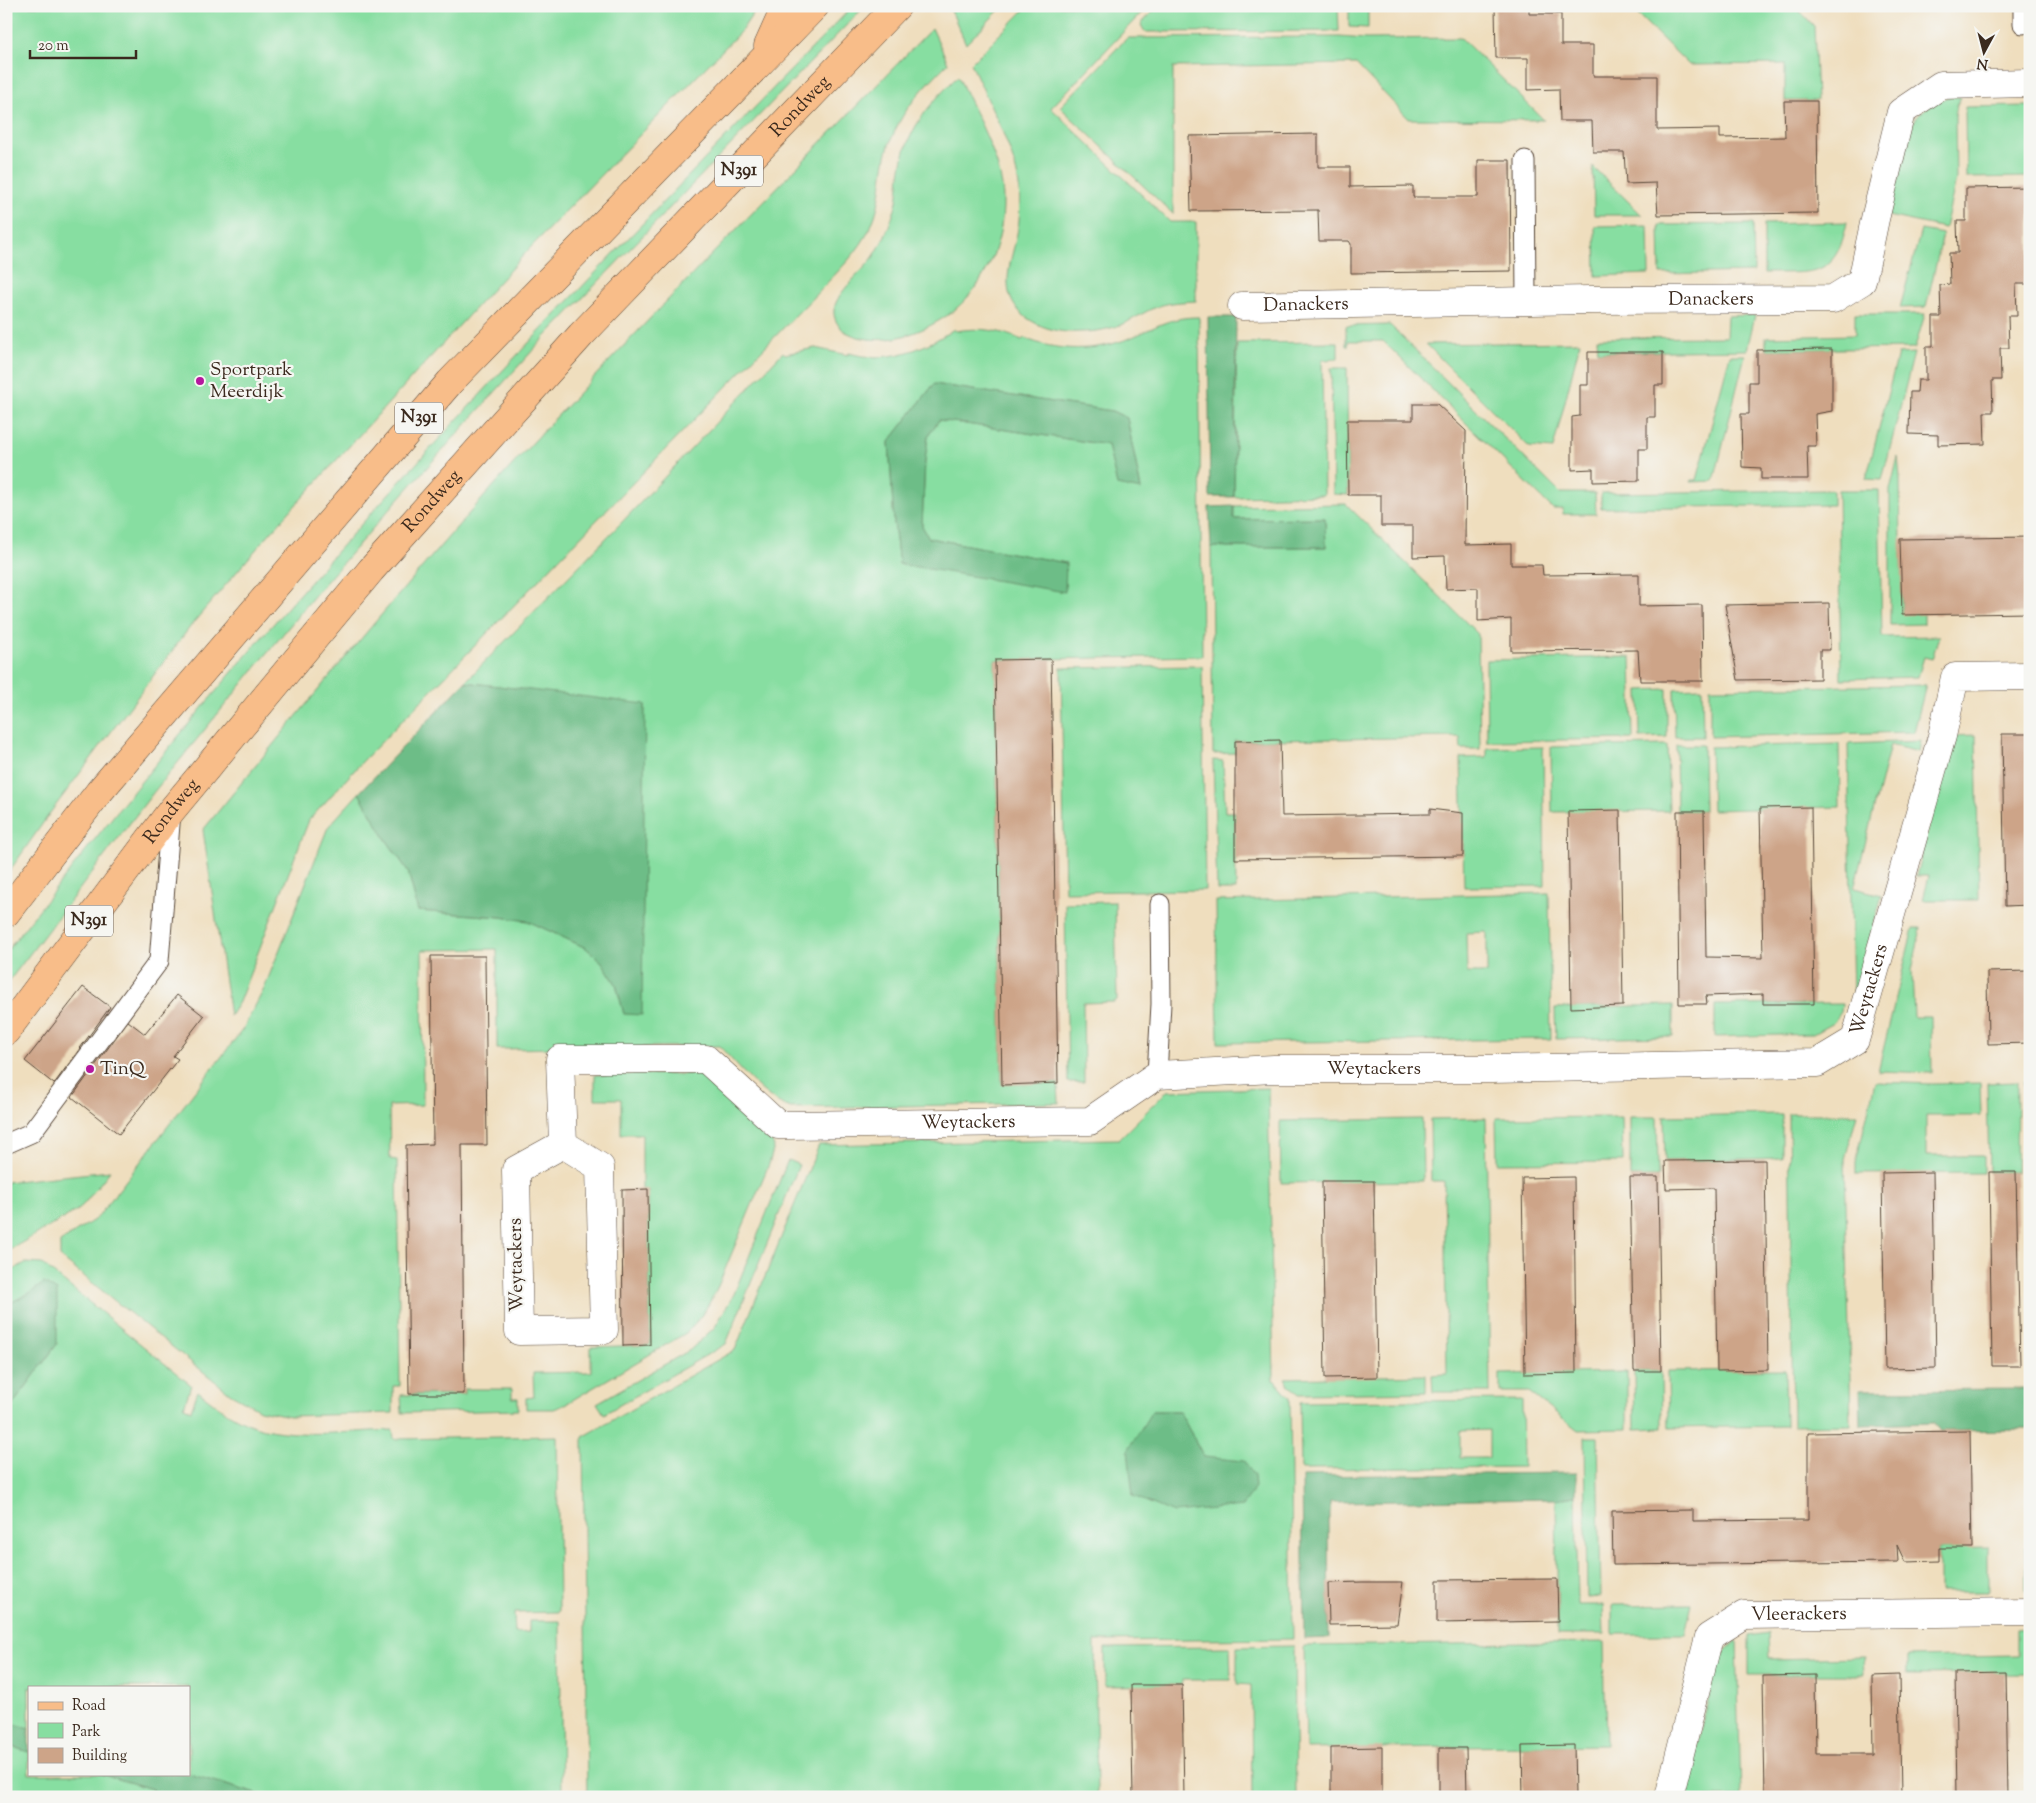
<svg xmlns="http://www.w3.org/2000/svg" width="2036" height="1803" font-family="'Sorts Mill Goudy',serif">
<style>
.green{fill:#87dea1;stroke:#618460;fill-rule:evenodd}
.forest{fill:#6dbd87;stroke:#547452}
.building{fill:#cda488}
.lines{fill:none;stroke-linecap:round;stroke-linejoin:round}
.service-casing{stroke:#564536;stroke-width:21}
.minor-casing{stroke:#564536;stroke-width:29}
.primary-casing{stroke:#564536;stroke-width:29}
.service{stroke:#fff;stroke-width:19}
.minor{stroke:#fff;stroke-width:28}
.primary{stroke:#f8bd89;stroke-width:28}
.poi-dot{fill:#b5179e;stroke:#f6f6f2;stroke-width:2}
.labels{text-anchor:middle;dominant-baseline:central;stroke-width:4.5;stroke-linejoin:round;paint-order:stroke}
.shield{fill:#f6f6f2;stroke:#73675e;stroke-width:1}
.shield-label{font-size:18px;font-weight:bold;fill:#3b2a1e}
.street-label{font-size:19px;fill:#3b2a1e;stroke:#f6f6f2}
.poi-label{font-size:19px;fill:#3b2a1e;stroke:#f6f6f2;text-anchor:start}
</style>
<rect width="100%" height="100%" fill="#f6f6f2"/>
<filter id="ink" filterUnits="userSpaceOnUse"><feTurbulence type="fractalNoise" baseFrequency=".02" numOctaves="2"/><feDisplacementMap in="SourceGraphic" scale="10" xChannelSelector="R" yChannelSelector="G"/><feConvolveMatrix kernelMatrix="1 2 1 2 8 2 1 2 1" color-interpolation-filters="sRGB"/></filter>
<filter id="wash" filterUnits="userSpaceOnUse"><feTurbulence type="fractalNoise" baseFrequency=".0096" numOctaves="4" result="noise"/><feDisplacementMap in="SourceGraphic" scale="20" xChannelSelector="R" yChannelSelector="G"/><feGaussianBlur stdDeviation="1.12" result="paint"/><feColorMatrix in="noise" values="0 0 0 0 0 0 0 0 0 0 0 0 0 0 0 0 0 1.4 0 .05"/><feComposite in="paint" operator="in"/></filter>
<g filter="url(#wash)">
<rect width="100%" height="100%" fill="#efdebe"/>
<path class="green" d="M 6,6 L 758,6 L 742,30 L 530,248 L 271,532 L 193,623 L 50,813 L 6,876 Z
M 853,6 L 865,6 L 543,339 L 394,504 L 319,590 L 153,793 L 6,985 L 6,952 C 110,818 218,685 331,558 C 499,369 677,188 853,6 Z
M 952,6 L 1003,6 L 966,44 L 950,8 Z
M 1028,6 L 1148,6 L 1051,108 L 1170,222 L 1196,222 L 1196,301 C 1183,302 1171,302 1159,306 C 1147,310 1136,318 1125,323 C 1112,329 1095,332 1081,332 C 1062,333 1046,330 1030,320 C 990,294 1016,257 1019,220 C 1020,210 1020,197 1019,186 C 1015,150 986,98 971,63 Z
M 1158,6 L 1338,6 L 1339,31 L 1145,32 L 1141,25 L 1142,23 Z
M 1349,6 L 1368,6 L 1368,28 L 1349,27 Z
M 1629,6 L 1795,6 L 1814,26 L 1817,101 L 1785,101 L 1785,64 L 1689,65 Z
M 932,28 L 948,63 C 926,85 905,106 893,135 C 881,160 884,190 875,216 C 866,244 845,264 826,284 L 362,762 L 309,820 L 239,1002 L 230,1016 L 203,830 C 319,688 436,546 561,412 C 683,282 809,156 932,28 Z
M 1339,37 L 1366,39 L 1461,38 L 1544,120 L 1409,119 L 1356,64 L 1173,67 L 1173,214 L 1060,107 L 1127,38 Z
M 958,76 C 974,112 1003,160 1003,199 C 1004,242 986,285 952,312 C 924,333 879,350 846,332 C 839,328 833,319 834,310 C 836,292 863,272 874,256 C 882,244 888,229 893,215 C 900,198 898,181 902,163 C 909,126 932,102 958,76 Z
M 1948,97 L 1961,97 L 1957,105 L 1955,116 L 1956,180 L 1945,228 L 1888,216 L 1913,123 C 1923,108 1932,103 1948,97 Z
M 2030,106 L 2030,177 L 1966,178 L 1965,107 Z
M 1593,167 L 1642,215 L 1594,215 Z
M 1847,222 C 1836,279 1813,272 1764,273 L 1764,224 Z
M 1753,224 L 1754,272 L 1660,274 L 1659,225 Z
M 1648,225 L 1649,274 L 1596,276 L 1595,226 Z
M 1921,230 L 1943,234 L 1926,307 L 1900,308 Z
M 1855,314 L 1925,314 L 1915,348 L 1766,350 L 1766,337 L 1855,335 Z
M 1755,315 L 1747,350 L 1598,352 L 1597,338 L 1726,337 L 1727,316 Z
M 1199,317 L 1202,656 L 995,660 L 1002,1084 L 1058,1083 L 1059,1103 L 791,1108 C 763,1099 739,1066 719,1046 L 497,1049 L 497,949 L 422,950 L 423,1105 L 389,1106 L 390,1159 L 397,1160 L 400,1386 L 393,1386 L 393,1413 L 290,1416 L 260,1410 L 231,1394 L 60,1257 L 60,1242 L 97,1218 L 243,1029 L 264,989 L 328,827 L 359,793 L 385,838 L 408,871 L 418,911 L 501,917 L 528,921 L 586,948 L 602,962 L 616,984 L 624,1014 L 645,705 L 465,682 L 624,520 L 783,352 L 785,354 L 815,348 L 848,355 L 849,353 C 887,364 923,350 954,329 L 956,331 C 980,327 1000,330 1022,340 L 1024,338 C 1057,352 1096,352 1130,338 C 1157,327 1168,317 1199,317 ZM 934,384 L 1112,411 L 1127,418 L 1141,489 L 1117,485 L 1108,445 L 939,420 L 928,436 L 925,460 L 922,526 L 929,538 L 1066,563 L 899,564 L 894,523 L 889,442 Z
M 1390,325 L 1560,493 L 1595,493 L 1596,514 L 1563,514 L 1563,509 L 1553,509 L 1383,341 L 1348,341 L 1348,346 L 1346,346 L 1346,326 Z
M 1338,342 L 1338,359 L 1322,360 L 1324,495 L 1234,497 L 1237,343 Z
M 1580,342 L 1553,449 L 1529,447 L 1426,344 Z
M 1914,353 L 1882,480 L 1866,479 L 1898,354 Z
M 1730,355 L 1745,355 L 1714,481 L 1691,482 L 1692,480 L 1697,480 Z
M 1331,368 L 1347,368 L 1348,495 L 1333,494 Z
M 1898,457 L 1900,478 L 1902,614 L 1924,614 L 1924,624 L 1890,625 L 1890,490 Z
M 1833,490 L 1833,505 L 1601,508 L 1601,493 Z
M 1838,490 L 1879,490 L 1882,637 L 1939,636 L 1932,659 L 1924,657 L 1918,677 L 1841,679 Z
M 1346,504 L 1478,634 L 1480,749 L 1461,749 L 1460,737 L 1267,740 L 1235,741 L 1235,753 L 1213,754 L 1211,547 L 1326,547 L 1325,518 L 1233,519 L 1234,506 Z
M 1631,657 L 1633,739 L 1487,741 L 1486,660 Z
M 1202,666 L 1205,890 L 1065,892 L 1061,668 Z
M 1926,685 L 1914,732 L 1710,737 L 1710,688 Z
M 1702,688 L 1703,737 L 1675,737 L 1674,689 Z
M 1667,689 L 1667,737 L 1640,738 L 1639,690 Z
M 1976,735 L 1979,900 L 1923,900 L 1929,876 L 1916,876 L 1951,736 Z
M 1921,741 L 1919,752 L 1890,745 L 1854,888 L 1882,895 L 1853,1001 L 1848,744 Z
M 1839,744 L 1840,807 L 1712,810 L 1710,747 Z
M 1667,745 L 1669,811 L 1552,812 L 1551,747 Z
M 1676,745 L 1703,745 L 1704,811 L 1677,811 Z
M 1543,747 L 1545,886 L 1464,887 L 1461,758 L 1487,757 L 1487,748 Z
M 1213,760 L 1223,761 L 1225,812 L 1235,812 L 1236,890 L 1217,890 Z
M 1549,893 L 1551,1039 L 1218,1043 L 1216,901 ZM 1487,932 L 1487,973 L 1467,973 L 1466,933 Z
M 1115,902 L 1117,1000 L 1114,1002 L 1083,1003 L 1084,1082 L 1068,1082 L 1065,903 Z
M 1913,928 L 1921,928 L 1912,970 L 1914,1017 L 1931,1017 L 1932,1073 L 1878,1071 Z
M 1842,1004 L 1841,1012 L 1833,1023 L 1813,1034 L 1715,1037 L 1715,1005 Z
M 1673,1005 L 1673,1037 L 1556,1039 L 1555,1008 Z
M 696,1074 C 724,1082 749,1116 770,1137 L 774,1147 L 769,1164 L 716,1291 L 704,1312 L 692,1327 L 686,1333 L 564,1405 L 554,1409 L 526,1409 L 526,1398 L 534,1397 L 533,1373 L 591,1372 L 591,1347 L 650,1345 L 648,1190 L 642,1189 L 642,1134 L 621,1134 L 621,1099 L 595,1099 L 595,1075 Z
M 1875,1082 L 1933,1084 L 1980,1083 L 1981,1116 L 1926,1116 L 1926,1156 L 1983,1156 L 1983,1173 L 1856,1174 L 1856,1162 Z
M 2017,1082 L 2016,1172 L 1989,1172 L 1987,1083 Z
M 2024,1082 L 2030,1082 L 2030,1172 L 2025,1172 Z
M 1268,1088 L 1274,1380 L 1290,1398 L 1293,1639 L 1095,1641 L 1097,1797 L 587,1797 L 583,1437 L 735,1350 L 819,1145 L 1119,1139 L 1167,1091 ZM 1152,1411 L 1179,1411 L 1204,1457 Z
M 1782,1114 L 1782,1158 L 1665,1161 L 1664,1116 Z
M 1789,1114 L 1857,1114 L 1845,1159 L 1851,1425 L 1793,1426 Z
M 1622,1117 L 1623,1162 L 1497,1163 L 1496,1118 Z
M 1630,1117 L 1657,1117 L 1658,1177 L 1630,1177 Z
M 1486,1118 L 1490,1392 L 1433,1392 L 1432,1375 L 1447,1374 L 1444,1181 L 1431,1181 L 1430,1119 Z
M 1422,1119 L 1423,1181 L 1281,1183 L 1280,1121 Z
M 788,1160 L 799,1165 L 726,1344 L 604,1414 L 597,1403 L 690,1350 L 715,1327 L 734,1294 Z
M 110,1171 L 84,1204 L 76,1211 L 6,1252 L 6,1182 Z
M 25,1263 L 42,1264 L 191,1385 L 184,1407 L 191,1410 L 198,1391 C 214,1404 230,1416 249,1424 C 287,1440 352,1431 393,1430 L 394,1439 L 557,1436 L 559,1612 L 514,1613 L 515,1633 L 529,1632 L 529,1621 L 560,1621 L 562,1797 L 267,1797 L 189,1774 L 189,1687 L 29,1687 L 29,1728 L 6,1722 L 6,1414 L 57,1344 L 44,1283 L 30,1293 L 6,1305 L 6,1274 Z
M 1785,1370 L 1786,1426 L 1669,1428 L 1668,1371 Z
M 1634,1371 L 1661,1371 L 1662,1428 L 1635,1429 Z
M 1627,1372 L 1627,1429 L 1578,1430 L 1529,1392 L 1500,1392 L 1500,1374 Z
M 1426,1375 L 1426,1392 L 1299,1394 L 1289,1385 L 1285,1378 Z
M 464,1389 L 512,1389 L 512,1398 L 518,1398 L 518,1410 L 402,1413 L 401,1395 L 464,1394 Z
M 1522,1400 L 1523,1467 L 1301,1469 L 1300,1402 ZM 1489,1430 L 1489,1458 L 1460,1458 L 1460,1431 Z
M 1585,1437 L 1598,1437 L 1601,1597 L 1587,1598 Z
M 1576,1496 L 1578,1605 L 1603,1605 L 1604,1634 L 1558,1634 L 1556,1499 Z
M 1988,1547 L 1988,1592 L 1939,1592 L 1939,1548 Z
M 2025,1547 L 2030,1547 L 2030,1591 L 2026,1591 Z
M 1692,1604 L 1685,1634 L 1613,1634 L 1613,1605 Z
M 2030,1628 L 2030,1673 L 1907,1674 L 1907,1657 L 2017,1655 L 2017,1629 Z
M 1768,1632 L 1769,1659 L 1863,1657 L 1864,1675 L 1749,1675 L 1749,1635 Z
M 1737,1640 L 1741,1797 L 1684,1797 L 1717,1664 L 1725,1651 Z
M 1604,1642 L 1606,1745 L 1306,1749 L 1304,1646 Z
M 1294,1646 L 1296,1797 L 1252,1797 L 1251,1685 L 1237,1684 L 1237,1647 Z
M 1230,1647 L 1231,1680 L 1182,1680 L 1182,1685 L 1105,1686 L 1105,1648 Z
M 6,1745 L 29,1752 L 29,1774 L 102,1774 L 152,1789 L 152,1797 L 6,1797 Z"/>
<path class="forest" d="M 1208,317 L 1236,317 L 1234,497 L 1210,497 Z
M 934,384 L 1112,411 L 1127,418 L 1141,490 L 1117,485 L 1108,445 L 939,420 L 928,436 L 925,460 L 922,526 L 929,538 L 1066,563 L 1065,592 L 899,564 L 894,523 L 889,442 Z
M 1234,506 L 1234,519 L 1325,518 L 1326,547 L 1211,547 L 1209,507 Z
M 465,682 L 645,704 L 642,1015 L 624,1014 L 616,984 L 602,962 L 586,948 L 528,921 L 501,917 L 418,911 L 408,871 L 385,838 L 359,793 Z
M 44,1283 L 57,1291 L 57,1344 L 6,1414 L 6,1305 L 30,1293 Z
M 2030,1389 L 2030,1430 L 1940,1431 L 1933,1423 L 1861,1425 L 1860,1390 Z
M 1152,1411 L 1179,1411 L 1204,1457 L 1244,1461 L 1254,1476 L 1255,1488 L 1242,1506 L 1174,1513 L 1133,1496 L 1128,1450 Z
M 1576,1473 L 1576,1496 L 1556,1499 L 1330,1502 L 1330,1519 L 1328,1519 L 1329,1638 L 1304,1639 L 1302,1476 Z
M 6,1722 L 29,1728 L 29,1752 L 6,1745 Z
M 102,1774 L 189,1774 L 267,1797 L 152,1797 L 152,1789 Z"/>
<g id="blocks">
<path class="building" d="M 1495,6 L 1529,6 L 1529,14 L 1561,14 L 1561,45 L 1593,45 L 1593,76 L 1657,76 L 1657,130 L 1720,129 L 1720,138 L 1785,137 L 1784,101 L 1817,101 L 1818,213 L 1658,215 L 1656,183 L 1626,184 L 1624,152 L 1593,152 L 1592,121 L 1560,121 L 1559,89 L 1528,90 L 1528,58 L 1496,58 Z
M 1318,134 L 1318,167 L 1350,167 L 1350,187 L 1413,186 L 1413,197 L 1478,197 L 1478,160 L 1510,160 L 1511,271 L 1351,273 L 1351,244 L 1349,241 L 1319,241 L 1318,210 L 1191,211 L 1189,136 Z
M 2030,187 L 2030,284 L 2016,284 L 2017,316 L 2008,316 L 2009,348 L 2000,348 L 2001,380 L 1992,380 L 1993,412 L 1984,412 L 1985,444 L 1938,445 L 1938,435 L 1909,434 L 1910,392 L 1917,392 L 1918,380 L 1926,380 L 1926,347 L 1933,347 L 1933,317 L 1941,317 L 1940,285 L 1950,284 L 1949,253 L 1958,253 L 1957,221 L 1966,221 L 1966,188 Z
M 1832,349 L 1832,411 L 1815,414 L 1816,446 L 1807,446 L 1808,479 L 1761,479 L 1761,468 L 1742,467 L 1741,414 L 1749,414 L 1749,382 L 1757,382 L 1757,350 Z
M 1588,352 L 1663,352 L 1663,385 L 1655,385 L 1655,417 L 1647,417 L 1647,449 L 1639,449 L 1639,481 L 1593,482 L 1593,469 L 1572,470 L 1572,417 L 1580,416 L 1580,385 L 1588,385 Z
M 1413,404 L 1437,404 L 1466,431 L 1465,545 L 1511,544 L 1511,565 L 1542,565 L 1543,575 L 1639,574 L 1639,606 L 1702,605 L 1703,681 L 1640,681 L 1638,650 L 1511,651 L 1511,619 L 1478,621 L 1478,588 L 1446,589 L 1445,556 L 1413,557 L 1413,526 L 1381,526 L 1381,495 L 1348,495 L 1347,420 L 1413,420 Z
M 2030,537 L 2030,613 L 1902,615 L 1900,539 Z
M 1829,603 L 1830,650 L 1820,650 L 1820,679 L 1738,680 L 1725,605 Z
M 1051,659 L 1058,1083 L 1002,1085 L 995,660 Z
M 2002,734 L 2030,734 L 2030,905 L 2005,906 Z
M 1280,740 L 1282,816 L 1430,814 L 1430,809 L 1463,813 L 1463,856 L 1235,859 L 1235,741 Z
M 1811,807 L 1814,1004 L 1763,1004 L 1763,994 L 1706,996 L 1707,1004 L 1679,1004 L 1677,811 L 1704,811 L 1706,957 L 1763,958 L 1760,808 Z
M 1620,810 L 1623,1006 L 1571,1008 L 1568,811 Z
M 431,956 L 485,956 L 487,1145 L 462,1145 L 464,1394 L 409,1394 L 406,1145 L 433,1144 Z
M 2029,971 L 2030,1043 L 1988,1044 L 1987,972 Z
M 83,987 L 110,1007 L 54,1084 L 25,1061 Z
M 177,995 L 204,1016 L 173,1056 L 178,1059 L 119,1134 L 72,1097 L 128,1021 L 145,1034 Z
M 1765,1160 L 1768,1370 L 1717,1371 L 1714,1188 L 1666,1189 L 1665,1161 Z
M 1933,1172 L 1936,1368 L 1885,1369 L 1882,1173 Z
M 1989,1172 L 2016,1172 L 2020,1366 L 1992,1366 Z
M 1574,1177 L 1576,1373 L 1525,1374 L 1522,1178 Z
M 1630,1177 L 1658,1177 L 1661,1371 L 1634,1371 Z
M 1322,1181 L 1374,1181 L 1377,1377 L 1325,1378 Z
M 648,1189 L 650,1345 L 623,1346 L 622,1190 Z
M 1970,1431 L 1972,1548 L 1939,1548 L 1939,1561 L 1905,1562 L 1897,1545 L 1898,1562 L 1613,1565 L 1612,1511 L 1693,1510 L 1693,1521 L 1808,1520 L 1808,1433 Z
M 1557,1579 L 1558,1621 L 1437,1623 L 1437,1580 Z
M 1362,1582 L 1403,1582 L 1397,1624 L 1329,1625 L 1328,1583 Z
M 2006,1672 L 2008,1797 L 1957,1797 L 1955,1673 Z
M 1815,1675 L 1816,1754 L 1873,1754 L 1872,1676 L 1899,1675 L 1901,1797 L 1765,1797 L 1763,1676 Z
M 1131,1685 L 1182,1685 L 1184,1797 L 1133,1797 Z
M 1574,1745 L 1575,1797 L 1523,1797 L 1522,1746 Z
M 1382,1747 L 1382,1797 L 1331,1797 L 1331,1748 Z
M 1439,1748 L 1466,1748 L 1467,1797 L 1439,1797 Z"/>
</g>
</g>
<g filter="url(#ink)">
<use href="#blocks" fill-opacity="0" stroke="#564536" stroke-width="1"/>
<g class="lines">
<defs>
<path id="service" d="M 2023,6 L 2023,24
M 1525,160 L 1526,302
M 1157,1075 L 1161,1004 L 1160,904
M 6,1144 L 31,1133 L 159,961 L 171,812"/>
<g id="minor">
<path id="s1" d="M 1242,306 L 1590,300 L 1833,299 L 1862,281 L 1875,219 L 1901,112 L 1941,85 L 2030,83"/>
<path id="s2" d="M 563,1144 L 560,1059 L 706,1059 L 778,1125 L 789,1125 L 1090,1121 L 1157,1075 L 1274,1069 L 1491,1069 L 1817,1063 L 1855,1040 L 1942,736 L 1955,677 L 2030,676"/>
<path d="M 563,1144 L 600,1167 L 604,1330 L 519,1331 L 516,1170 Z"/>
<path id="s3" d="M 1669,1797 L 1709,1637 L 1744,1615 L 2030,1612"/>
</g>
<g id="primary">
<path d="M 768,46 L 786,6"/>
<path d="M 6,913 L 99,792 L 450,382 L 815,6"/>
<path id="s4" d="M 6,1031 L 171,811 L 371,570 L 581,335 L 897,6"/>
</g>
</defs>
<use href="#service" class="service-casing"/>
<use href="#minor" class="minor-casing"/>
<use href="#primary" class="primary-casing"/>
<use href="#service" class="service"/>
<use href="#minor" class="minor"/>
<use href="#primary" class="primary"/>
</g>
</g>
<g class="poi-dot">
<circle cx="200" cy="381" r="5"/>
<circle cx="90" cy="1069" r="5"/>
</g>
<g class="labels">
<g class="shield">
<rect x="715" y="155.5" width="48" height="31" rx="4"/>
<rect x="395" y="402.5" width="48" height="31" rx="4"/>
<rect x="65" y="905.5" width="48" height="31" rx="4"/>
</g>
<g class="shield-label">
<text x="739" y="171">N391</text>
<text x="419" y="418">N391</text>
<text x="89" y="921">N391</text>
</g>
<g class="street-label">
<text stroke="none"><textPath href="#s4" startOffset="1220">Rondweg</textPath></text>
<text stroke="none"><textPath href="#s1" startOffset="469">Danackers</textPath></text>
<text stroke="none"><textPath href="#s1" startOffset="64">Danackers</textPath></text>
<text stroke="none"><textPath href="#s4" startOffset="680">Rondweg</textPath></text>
<text stroke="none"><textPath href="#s4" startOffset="275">Rondweg</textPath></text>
<text stroke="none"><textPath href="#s2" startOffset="1479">Weytackers</textPath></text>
<text stroke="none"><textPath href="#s2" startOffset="939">Weytackers</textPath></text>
<text stroke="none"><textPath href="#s2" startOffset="519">Weytackers</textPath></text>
<text transform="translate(517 1265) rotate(-91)">Weytackers</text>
<text stroke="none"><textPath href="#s3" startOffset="261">Vleerackers</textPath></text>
</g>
<g class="poi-label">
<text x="210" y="370">Sportpark<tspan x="210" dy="22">Meerdijk</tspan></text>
<text x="100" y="1069">TinQ</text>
</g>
</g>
<rect width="2036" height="1803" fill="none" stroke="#f6f6f2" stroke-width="25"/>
<rect x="28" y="1686" width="162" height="90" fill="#f6f6f2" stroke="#aba49d"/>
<rect x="38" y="1702" width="25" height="8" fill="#f8bd89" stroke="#aba49d"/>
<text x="72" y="1710" font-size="15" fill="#3b2a1e">Road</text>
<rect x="38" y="1723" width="25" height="15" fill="#87dea1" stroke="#aba49d"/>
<text x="72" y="1736" font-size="15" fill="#3b2a1e">Park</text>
<rect x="38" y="1748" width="25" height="15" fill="#cda488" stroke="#aba49d"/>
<text x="72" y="1760" font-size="15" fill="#3b2a1e">Building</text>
<g transform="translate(1984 52) rotate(187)" stroke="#f6f6f2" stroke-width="4" paint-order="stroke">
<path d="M0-4L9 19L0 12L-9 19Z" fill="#3b2a1e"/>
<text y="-8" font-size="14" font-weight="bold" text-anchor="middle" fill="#3b2a1e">N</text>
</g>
<path d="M30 50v8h106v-8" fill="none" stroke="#3b2a1e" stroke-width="2.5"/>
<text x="38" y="50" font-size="15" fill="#3b2a1e" stroke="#f6f6f2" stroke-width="4" paint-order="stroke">20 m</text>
</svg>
